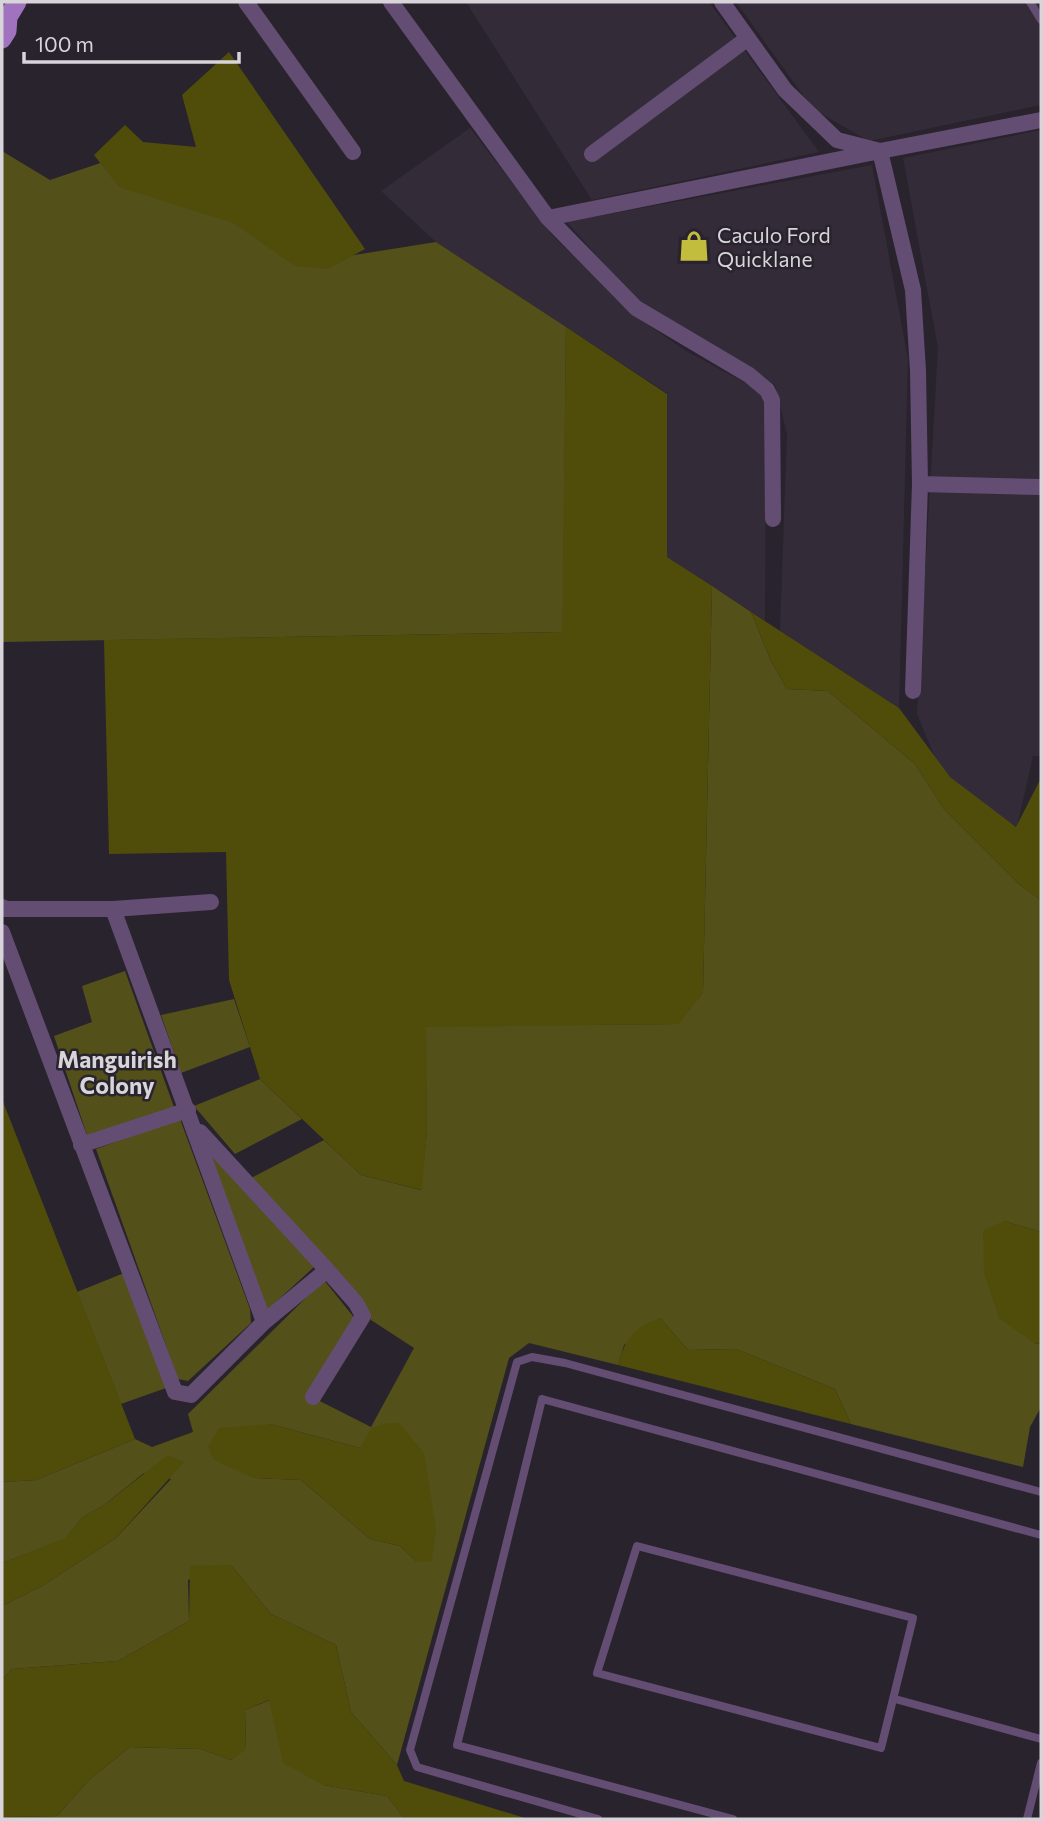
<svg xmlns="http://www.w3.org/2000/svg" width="1043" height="1821" font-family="Commissioner,sans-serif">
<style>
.built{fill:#342b39}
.green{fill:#535019;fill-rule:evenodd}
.forest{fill:#504d0b}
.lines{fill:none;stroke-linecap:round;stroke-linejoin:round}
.service{stroke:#644d72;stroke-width:8}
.minor{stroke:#644d72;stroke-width:16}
.primary{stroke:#a172bd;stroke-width:19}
.labels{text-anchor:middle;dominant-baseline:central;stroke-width:5;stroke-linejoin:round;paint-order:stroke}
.poi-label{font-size:21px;fill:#d7d4da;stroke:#29232d;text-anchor:start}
.neighbourhood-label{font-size:23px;font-weight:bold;fill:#d7d4da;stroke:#29232d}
</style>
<rect width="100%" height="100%" fill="#29232d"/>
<path class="built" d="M 466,2 L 709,2 L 819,152 L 592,200 Z
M 736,2 L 1041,2 L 1041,105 L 869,141 L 813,109 Z
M 470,128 L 553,236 L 631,313 L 686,351 L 762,392 L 766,409 L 765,621 L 667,557 L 667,393 L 436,242 L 381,191 Z
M 1041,130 L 1041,756 L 1033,756 L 1017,827 L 943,777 L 917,714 L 938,348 L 903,158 Z
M 872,165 L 908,359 L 899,708 L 780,631 L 787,434 L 775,385 L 631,295 L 567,222 Z"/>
<path class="green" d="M 2,151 L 50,180 L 124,155 L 304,263 L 436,242 L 566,327 L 563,632 L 2,642 Z
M 712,586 L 751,612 L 770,659 L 787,689 L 828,691 L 915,764 L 944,809 L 1020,885 L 1041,900 L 1041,1232 L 1004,1221 L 1034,1343 L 1041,1344 L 1041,1407 L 1030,1427 L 1023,1467 L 851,1424 L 835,1389 L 736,1349 L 688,1350 L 660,1318 L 624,1345 L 618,1365 L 529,1343 L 509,1358 L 397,1765 L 351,1712 L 336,1645 L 271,1614 L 231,1565 L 188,1580 L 189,1621 L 118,1661 L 12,1669 L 2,1679 L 2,1606 L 42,1586 L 116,1538 L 171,1479 L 144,1473 L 104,1505 L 83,1517 L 65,1539 L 2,1563 L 2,1482 L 36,1480 L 135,1439 L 152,1447 L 193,1432 L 188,1414 L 324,1280 L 356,1320 L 308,1395 L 371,1427 L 414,1348 L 371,1320 L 362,1300 L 251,1178 L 324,1140 L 361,1175 L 421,1190 L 427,1130 L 425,1026 L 678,1024 L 703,992 ZM 270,1424 L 360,1448 L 417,1562 L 400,1546 L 370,1539 L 301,1480 L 255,1478 L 213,1458 Z
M 125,971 L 174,1107 L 88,1138 L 54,1036 L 92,1022 L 82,986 Z
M 234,999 L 250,1047 L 181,1073 L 161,1015 Z
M 260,1079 L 302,1119 L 235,1154 L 194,1106 Z
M 180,1119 L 250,1309 L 251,1323 L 188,1381 L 178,1379 L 96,1149 Z
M 210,1154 L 314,1267 L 265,1312 Z
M 124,1273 L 166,1388 L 121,1404 L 77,1292 Z
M 270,1700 L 276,1726 L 323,1785 L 387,1796 L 405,1819 L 2,1819 L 2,1817 L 57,1816 L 89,1780 L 130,1747 L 201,1749 L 231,1760 L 246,1748 L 245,1710 Z"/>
<path class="forest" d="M 229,52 L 365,249 L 328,269 L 295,266 L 233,223 L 119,187 L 94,155 L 125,125 L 143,142 L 196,147 L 182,95 Z
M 566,327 L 667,394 L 667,557 L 712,586 L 703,992 L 679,1024 L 426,1027 L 427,1130 L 422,1190 L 361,1175 L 260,1079 L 229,980 L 226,852 L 109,854 L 104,640 L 562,632 Z
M 751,612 L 899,708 L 950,777 L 1016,827 L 1041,778 L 1041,900 L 1020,885 L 944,809 L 915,764 L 828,691 L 787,689 L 770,659 Z
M 2,1099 L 135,1439 L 36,1480 L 2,1482 Z
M 1004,1221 L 1041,1232 L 1041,1344 L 1034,1343 L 999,1318 L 984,1273 L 983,1231 Z
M 660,1318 L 688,1350 L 736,1349 L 835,1389 L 851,1424 L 618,1365 C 626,1337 633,1328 660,1318 Z
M 388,1423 L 399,1423 L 424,1453 L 436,1529 L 432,1561 L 417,1562 L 400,1546 L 370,1539 L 301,1480 L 255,1478 L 222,1464 L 213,1458 L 208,1447 L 219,1428 L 270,1424 L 360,1448 L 371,1428 Z
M 168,1455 L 184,1462 L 116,1538 L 42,1586 L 2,1606 L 2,1563 L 65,1538 L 83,1517 L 104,1505 Z
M 231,1565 L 271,1614 L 336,1645 L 351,1712 L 397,1765 L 404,1781 L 528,1819 L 405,1819 L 387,1796 L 323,1785 L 283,1763 L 269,1700 L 245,1710 L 246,1749 L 231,1760 L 201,1749 L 130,1747 L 89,1780 L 57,1816 L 2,1817 L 2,1679 L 12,1669 L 118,1661 L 189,1621 L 190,1566 Z"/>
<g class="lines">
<path class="service" d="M 1030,2 L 1041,20
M 637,1546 L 913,1618 L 881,1748 L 597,1673 Z
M 895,1699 L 1041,1739
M 598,1819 L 417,1767 L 410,1750 L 517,1362 L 532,1357 L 565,1363 L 1041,1492
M 733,1819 L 457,1745 L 542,1399 L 1041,1535
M 1027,1819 L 1041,1763"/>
<path class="minor" d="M 246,2 L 353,152
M 391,2 L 548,218 L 636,308 L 749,375 L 767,390 L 772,400 L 773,519
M 722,2 L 785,90 L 837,140 L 880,151 L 1041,120
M 592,154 L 748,38
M 548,218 L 880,151 L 913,290 L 918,371 L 920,484 L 913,691
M 920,484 L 1041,487
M 2,907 L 6,909 L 113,909 L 264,1322
M 113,909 L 211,902
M 2,932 L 175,1392 L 191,1395 L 264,1322 L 327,1270
M 200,1132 L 327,1270 L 356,1303 L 363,1316 L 313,1397
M 81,1145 L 188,1110"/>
<path class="primary" d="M 2,39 L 7,31 L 8,17 L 17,2"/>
</g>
<defs>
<symbol id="shop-bare" viewBox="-9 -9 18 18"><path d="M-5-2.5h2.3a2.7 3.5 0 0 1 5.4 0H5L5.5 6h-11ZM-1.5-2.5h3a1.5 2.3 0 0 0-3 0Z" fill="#c3bd3e" stroke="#29232d" stroke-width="2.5" paint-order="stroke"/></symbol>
</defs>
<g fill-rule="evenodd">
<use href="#shop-bare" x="672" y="224" width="44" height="44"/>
</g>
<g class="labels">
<g class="poi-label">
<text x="717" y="234">Caculo Ford<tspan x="717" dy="24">Quicklane</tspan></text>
</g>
<g class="neighbourhood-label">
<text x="117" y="1059">Manguirish<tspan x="117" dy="26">Colony</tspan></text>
</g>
</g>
<rect width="1043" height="1821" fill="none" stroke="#d7d4da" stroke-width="7"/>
<path d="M24 52v10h215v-10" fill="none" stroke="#d7d4da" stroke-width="3.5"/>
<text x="35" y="52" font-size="21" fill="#d7d4da" stroke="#29232d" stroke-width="5" paint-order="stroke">100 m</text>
</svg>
